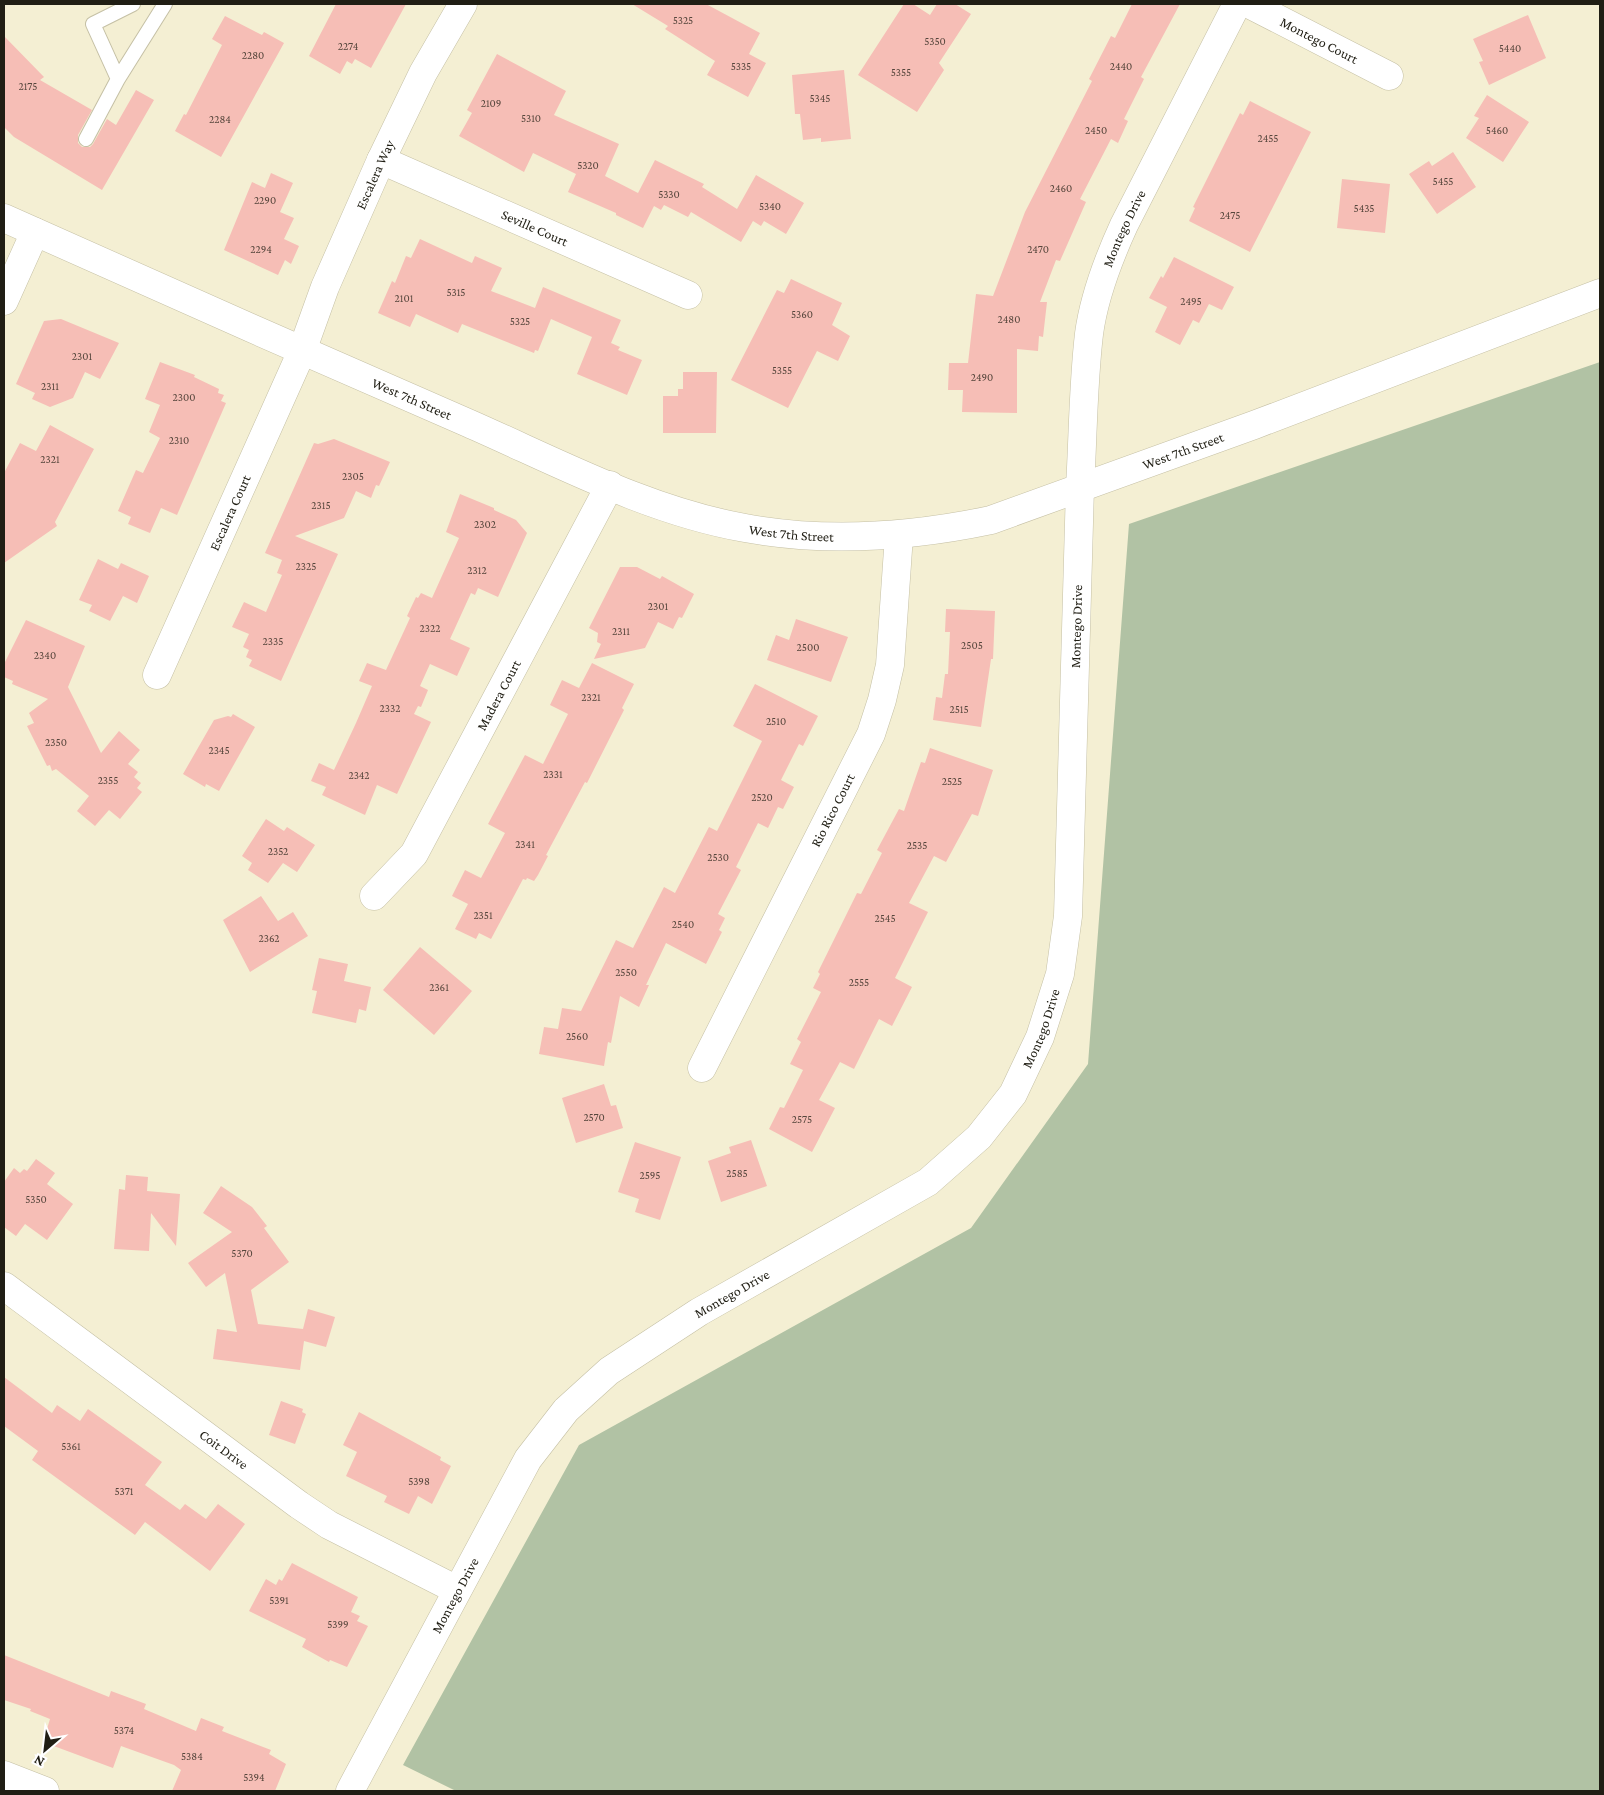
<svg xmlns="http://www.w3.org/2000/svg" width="1604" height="1795" font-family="'Crimson Pro',serif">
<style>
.grass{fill:#b1c2a4}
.building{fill:#f6beb6}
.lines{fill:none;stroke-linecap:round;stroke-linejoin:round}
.service-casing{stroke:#c5c0a5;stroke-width:16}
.minor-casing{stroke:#c5c0a5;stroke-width:29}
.tertiary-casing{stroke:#c5c0a5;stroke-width:29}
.secondary-casing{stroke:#c5c0a5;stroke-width:29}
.service{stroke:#fff;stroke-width:14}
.minor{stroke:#fff;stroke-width:28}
.tertiary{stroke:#fff;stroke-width:28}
.secondary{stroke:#fff;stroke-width:28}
.labels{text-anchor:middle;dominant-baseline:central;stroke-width:4;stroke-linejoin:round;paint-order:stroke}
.number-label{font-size:11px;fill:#56463c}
.street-label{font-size:14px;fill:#201e14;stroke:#fff}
</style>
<rect width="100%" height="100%" fill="#f4efd3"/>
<path class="grass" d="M 1600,362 L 1600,1791 L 456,1791 L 403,1765 L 579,1445 L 971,1228 L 1088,1064 L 1129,524 Z"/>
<path class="building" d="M 336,4 L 406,4 L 371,68 L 355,59 L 352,64 L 347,61 L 340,74 L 309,56 Z
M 632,4 L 706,4 L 760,33 L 749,54 L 766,63 L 748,97 L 707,75 L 715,61 L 665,29 L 668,26 Z
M 904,4 L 913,4 L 930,15 L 937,4 L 955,4 L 971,14 L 939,63 L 944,70 L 917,112 L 858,75 Z
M 1132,4 L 1180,4 L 1141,77 L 1144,79 L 1124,119 L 1128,121 L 1118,143 L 1111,139 L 1080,199 L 1086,202 L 1060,261 L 1056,260 L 1040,302 L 1047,302 L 1043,337 L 1039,336 L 1038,351 L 1017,349 L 1017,413 L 962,412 L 963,390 L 948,390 L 949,363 L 968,363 L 976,294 L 993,296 L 1025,212 L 1092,81 L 1089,79 L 1111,36 L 1115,38 Z
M 1528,15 L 1546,58 L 1489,85 L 1479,62 L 1483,61 L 1473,39 Z
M 225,16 L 262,35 L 264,32 L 284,43 L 221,157 L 175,131 L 184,114 L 186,115 L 222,45 L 212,39 Z
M 4,36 L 44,77 L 40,80 L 92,110 L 78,135 L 78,143 L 82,147 L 90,147 L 93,144 L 107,119 L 116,125 L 136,90 L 154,100 L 102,190 L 14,137 L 4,127 Z
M 497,54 L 566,91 L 554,115 L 619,144 L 605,176 L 638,193 L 655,160 L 704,184 L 702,187 L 737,209 L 756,175 L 804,203 L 786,234 L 764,221 L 761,226 L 753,221 L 741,242 L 691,212 L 688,217 L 664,205 L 661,210 L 654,206 L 643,228 L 616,215 L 616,213 L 568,192 L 576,174 L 533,153 L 524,172 L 459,136 L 472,113 L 467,110 Z
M 844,70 L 851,139 L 821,142 L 821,138 L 803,140 L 800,114 L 795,114 L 792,75 Z
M 1487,95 L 1529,122 L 1503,162 L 1466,138 L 1479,118 L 1474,116 Z
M 1250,101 L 1311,132 L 1250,252 L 1189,221 L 1195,208 L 1193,207 L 1240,113 L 1243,115 Z
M 1453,152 L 1476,187 L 1437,214 L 1409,174 L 1429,161 L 1432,166 Z
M 271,173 L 293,183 L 280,212 L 294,218 L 284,239 L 299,246 L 291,264 L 285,260 L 278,275 L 224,250 L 252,182 L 265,188 Z
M 1342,179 L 1390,184 L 1385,233 L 1337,228 Z
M 420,239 L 472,263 L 475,256 L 502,268 L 491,291 L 535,308 L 543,287 L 621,320 L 611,343 L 620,347 L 618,350 L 642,360 L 627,395 L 577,374 L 592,337 L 551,319 L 538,351 L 535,350 L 534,353 L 462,324 L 458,333 L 416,314 L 410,327 L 378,313 L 392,281 L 395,283 L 406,256 L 411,258 Z
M 1174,257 L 1234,287 L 1222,310 L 1209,304 L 1199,323 L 1193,320 L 1180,345 L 1155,332 L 1167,307 L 1149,298 L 1161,276 L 1163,278 Z
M 791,279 L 842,303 L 832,325 L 850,336 L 838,361 L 817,351 L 788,408 L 731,380 L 777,290 L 784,293 Z
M 61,319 L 119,343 L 100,379 L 85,372 L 73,398 L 50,407 L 32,399 L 35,393 L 16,384 L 44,321 Z
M 160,362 L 195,375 L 194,377 L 219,389 L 218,393 L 224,395 L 221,401 L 226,403 L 177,515 L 161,508 L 150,533 L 128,524 L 131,517 L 118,511 L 136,470 L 143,473 L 160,438 L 149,432 L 160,405 L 145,399 Z
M 683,372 L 717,372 L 716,433 L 663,433 L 663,396 L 678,396 L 678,389 L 683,389 Z
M 50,425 L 94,449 L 55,522 L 57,526 L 4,563 L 4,473 L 20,443 L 36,451 Z
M 334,439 L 390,462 L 379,486 L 376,485 L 371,498 L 356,491 L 344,518 L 295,536 L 338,554 L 281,681 L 249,666 L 252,660 L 246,657 L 249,650 L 243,647 L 249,634 L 232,627 L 244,602 L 266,612 L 282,575 L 277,573 L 282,560 L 265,553 L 314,443 L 318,444 Z
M 460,494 L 494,508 L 494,510 L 516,520 L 527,533 L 498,597 L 478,588 L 475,595 L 471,593 L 450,639 L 470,648 L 457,676 L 430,664 L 420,686 L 428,690 L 421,707 L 418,706 L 414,714 L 431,722 L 397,794 L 377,785 L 365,815 L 322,795 L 326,787 L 311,781 L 319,763 L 334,770 L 356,723 L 372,686 L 359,681 L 367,663 L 386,670 L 410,618 L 407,616 L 416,597 L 418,598 L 421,593 L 432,598 L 459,538 L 446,532 Z
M 98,559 L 118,569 L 121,563 L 149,576 L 137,603 L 123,596 L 110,621 L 89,611 L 92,605 L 79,600 Z
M 620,567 L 637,567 L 660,579 L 662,576 L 694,594 L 682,618 L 679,617 L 673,629 L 658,622 L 645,648 L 594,659 L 601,644 L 597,642 L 598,633 L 589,628 Z
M 946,609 L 995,611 L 993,659 L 991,659 L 981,727 L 933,720 L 936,697 L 942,698 L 945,674 L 948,674 L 950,632 L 945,632 Z
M 796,619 L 848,637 L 831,682 L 767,660 L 776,635 L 789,640 Z
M 26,620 L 85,646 L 68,687 L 101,753 L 119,731 L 140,750 L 128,764 L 138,772 L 134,777 L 141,783 L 137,788 L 142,792 L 120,819 L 109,810 L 95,826 L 77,811 L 89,796 L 56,769 L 52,771 L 50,765 L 47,766 L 27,726 L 34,723 L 29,713 L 48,699 L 12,684 L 13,681 L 4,677 L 4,664 Z
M 592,663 L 634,684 L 622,708 L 624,710 L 587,783 L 585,782 L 546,855 L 548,856 L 538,875 L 534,881 L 527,878 L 526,880 L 523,879 L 491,939 L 479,933 L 476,939 L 455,929 L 468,904 L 452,896 L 465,870 L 481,878 L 505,833 L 488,824 L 525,755 L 543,764 L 568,714 L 550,705 L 562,680 L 579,688 Z
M 755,684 L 818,716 L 803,746 L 799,744 L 781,780 L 794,787 L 783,809 L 778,807 L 768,828 L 758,823 L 736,867 L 741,870 L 718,914 L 725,918 L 719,930 L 722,932 L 706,964 L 666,943 L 646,985 L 649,985 L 639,1007 L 620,996 L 611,1043 L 608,1042 L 604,1066 L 539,1054 L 544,1027 L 558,1029 L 562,1008 L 581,1011 L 616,940 L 633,948 L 664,887 L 675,893 L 709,827 L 717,831 L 762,741 L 733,726 Z
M 233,714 L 255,727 L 219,791 L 206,784 L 205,787 L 183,774 L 214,720 L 228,716 L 231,717 Z
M 930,748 L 993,770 L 978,816 L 972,814 L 946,862 L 934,856 L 909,903 L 928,912 L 895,978 L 912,987 L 892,1026 L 879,1019 L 854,1069 L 840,1062 L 819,1100 L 835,1108 L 812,1152 L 769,1129 L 780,1107 L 784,1108 L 803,1070 L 790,1064 L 801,1042 L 797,1039 L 821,992 L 813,988 L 820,974 L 818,972 L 857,893 L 861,894 L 882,853 L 877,850 L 899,809 L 904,811 L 921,762 L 925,763 Z
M 266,819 L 284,831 L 287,827 L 315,845 L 297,872 L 283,863 L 268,883 L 248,870 L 252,863 L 242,856 Z
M 261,896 L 278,921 L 293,912 L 308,936 L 250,972 L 223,920 Z
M 420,947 L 472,991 L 434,1035 L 383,990 Z
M 319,958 L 348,964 L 344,981 L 371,987 L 366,1011 L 359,1009 L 356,1023 L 312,1013 L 317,991 L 312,990 Z
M 604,1084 L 611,1106 L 616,1105 L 623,1128 L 576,1143 L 562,1098 Z
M 751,1140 L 767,1186 L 721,1202 L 708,1161 L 731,1153 L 729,1147 Z
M 635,1142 L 681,1157 L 660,1220 L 635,1212 L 639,1199 L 618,1192 Z
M 36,1159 L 55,1173 L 47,1184 L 73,1204 L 47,1240 L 25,1224 L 16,1236 L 4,1227 L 4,1182 L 14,1168 L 20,1173 L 24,1169 L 27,1171 Z
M 126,1175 L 148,1177 L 147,1191 L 180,1194 L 176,1246 L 151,1213 L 149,1251 L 114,1249 L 119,1189 L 125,1190 Z
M 221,1186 L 252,1207 L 267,1226 L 264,1228 L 289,1262 L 251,1290 L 258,1324 L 303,1329 L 308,1309 L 335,1317 L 326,1347 L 304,1341 L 300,1370 L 213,1359 L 217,1329 L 237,1332 L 225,1273 L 206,1287 L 188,1263 L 232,1232 L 203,1213 Z
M 4,1377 L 52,1413 L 57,1405 L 80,1421 L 88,1409 L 162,1462 L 145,1485 L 180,1510 L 185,1504 L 206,1519 L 218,1504 L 245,1524 L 210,1571 L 145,1522 L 135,1535 L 32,1460 L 38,1451 L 4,1426 Z
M 281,1401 L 303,1409 L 302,1412 L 306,1414 L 295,1444 L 269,1435 Z
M 359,1412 L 441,1457 L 440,1460 L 451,1466 L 432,1504 L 418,1496 L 409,1514 L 384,1502 L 387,1496 L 346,1476 L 357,1452 L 343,1445 Z
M 292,1563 L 358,1597 L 351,1612 L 360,1616 L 357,1621 L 368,1626 L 347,1667 L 330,1660 L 329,1662 L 302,1647 L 306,1639 L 249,1611 L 266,1579 L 276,1585 L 279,1579 L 282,1581 Z
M 4,1655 L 109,1697 L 111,1691 L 146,1704 L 144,1709 L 196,1731 L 201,1718 L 224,1727 L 222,1731 L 271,1750 L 269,1754 L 286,1764 L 275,1791 L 172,1791 L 181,1770 L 174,1765 L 121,1746 L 113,1768 L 43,1742 L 50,1719 L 30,1711 L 31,1709 L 4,1700 Z"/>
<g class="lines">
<defs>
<path id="service" d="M 118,79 L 93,24 L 133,4
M 86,139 L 118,79 L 165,4"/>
<g id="minor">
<path id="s1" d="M 1249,4 L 1389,76"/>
<path id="s2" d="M 381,160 L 688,295"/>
<path d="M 4,301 L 35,232"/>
<path id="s3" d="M 1080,487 C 1083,437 1083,385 1089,334 C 1094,296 1108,260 1124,225 L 1237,4"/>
<path id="s4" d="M 157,675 L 302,351 L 325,287 L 381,160 L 423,73 L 463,4"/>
<path id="s5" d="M 374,896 L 414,854 L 610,485"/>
<path id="s6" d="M 702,1068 L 871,734 L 882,700 L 890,665 L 899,535"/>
<path id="s7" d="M 4,1286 L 299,1505 L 329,1525 L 457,1590"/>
<path d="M 4,1775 L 45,1791"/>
</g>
<g id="tertiary">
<path id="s8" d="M 350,1791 L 528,1459 L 566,1410 L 609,1371 L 699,1312 L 928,1182 L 979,1137 L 1013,1094 L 1040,1037 L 1060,974 L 1068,916 L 1080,487"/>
</g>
<g id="secondary">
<path id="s9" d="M 4,218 C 158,287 313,356 468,423 C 557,462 648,511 745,528 C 827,543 910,537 991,520 L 1254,425 L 1600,293"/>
</g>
</defs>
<use href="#service" class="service-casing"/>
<use href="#minor" class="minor-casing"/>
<use href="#tertiary" class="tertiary-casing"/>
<use href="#secondary" class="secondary-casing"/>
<use href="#service" class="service"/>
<use href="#minor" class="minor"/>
<use href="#tertiary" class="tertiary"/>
<use href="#secondary" class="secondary"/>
</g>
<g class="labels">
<g class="number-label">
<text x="683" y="20">5325</text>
<text x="935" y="41">5350</text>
<text x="348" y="46">2274</text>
<text x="1510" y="48">5440</text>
<text x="253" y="55">2280</text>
<text x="741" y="66">5335</text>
<text x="1121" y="66">2440</text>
<text x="901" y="72">5355</text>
<text x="28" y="86">2175</text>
<text x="820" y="98">5345</text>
<text x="491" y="103">2109</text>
<text x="531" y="118">5310</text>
<text x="220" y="119">2284</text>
<text x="1096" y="130">2450</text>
<text x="1497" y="130">5460</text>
<text x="1268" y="138">2455</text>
<text x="588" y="165">5320</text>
<text x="1443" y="181">5455</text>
<text x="1061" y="188">2460</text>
<text x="669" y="194">5330</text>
<text x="265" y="200">2290</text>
<text x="770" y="206">5340</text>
<text x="1364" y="208">5435</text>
<text x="1230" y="215">2475</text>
<text x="261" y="249">2294</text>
<text x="1038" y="249">2470</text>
<text x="456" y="292">5315</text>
<text x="404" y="298">2101</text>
<text x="1191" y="301">2495</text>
<text x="802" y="314">5360</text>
<text x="1009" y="319">2480</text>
<text x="520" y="321">5325</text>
<text x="82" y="356">2301</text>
<text x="782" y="370">5355</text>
<text x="982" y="377">2490</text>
<text x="50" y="386">2311</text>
<text x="184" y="397">2300</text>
<text x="179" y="440">2310</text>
<text x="50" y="459">2321</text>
<text x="353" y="476">2305</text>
<text x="321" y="505">2315</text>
<text x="485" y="524">2302</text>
<text x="306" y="566">2325</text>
<text x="477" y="570">2312</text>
<text x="658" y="606">2301</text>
<text x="430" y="628">2322</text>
<text x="621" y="631">2311</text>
<text x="273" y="641">2335</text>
<text x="972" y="645">2505</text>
<text x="808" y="647">2500</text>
<text x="45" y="655">2340</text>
<text x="591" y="697">2321</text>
<text x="390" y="708">2332</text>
<text x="959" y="709">2515</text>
<text x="776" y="721">2510</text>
<text x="56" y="742">2350</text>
<text x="219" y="750">2345</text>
<text x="553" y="774">2331</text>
<text x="359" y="775">2342</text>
<text x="108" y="780">2355</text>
<text x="952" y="781">2525</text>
<text x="762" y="797">2520</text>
<text x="525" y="844">2341</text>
<text x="917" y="845">2535</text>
<text x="278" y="851">2352</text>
<text x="718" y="857">2530</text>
<text x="483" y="915">2351</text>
<text x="885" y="918">2545</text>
<text x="683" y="924">2540</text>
<text x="269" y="938">2362</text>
<text x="626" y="972">2550</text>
<text x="859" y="982">2555</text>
<text x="439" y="987">2361</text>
<text x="577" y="1036">2560</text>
<text x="594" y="1117">2570</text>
<text x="802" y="1119">2575</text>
<text x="737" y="1173">2585</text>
<text x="650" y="1175">2595</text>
<text x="36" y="1199">5350</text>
<text x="242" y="1253">5370</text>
<text x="71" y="1446">5361</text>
<text x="419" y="1481">5398</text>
<text x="124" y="1491">5371</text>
<text x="279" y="1600">5391</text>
<text x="338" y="1624">5399</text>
<text x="124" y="1730">5374</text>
<text x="192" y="1756">5384</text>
<text x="254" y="1777">5394</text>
</g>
<g class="street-label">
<text stroke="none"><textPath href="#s1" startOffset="79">Montego Court</textPath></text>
<text stroke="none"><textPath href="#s4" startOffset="546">Escalera Way</textPath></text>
<text stroke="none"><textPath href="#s2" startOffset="168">Seville Court</textPath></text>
<text stroke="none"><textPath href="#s3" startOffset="265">Montego Drive</textPath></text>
<text stroke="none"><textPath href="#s9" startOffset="446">West 7th Street</textPath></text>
<text stroke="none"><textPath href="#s9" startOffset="1256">West 7th Street</textPath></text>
<text stroke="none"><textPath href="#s4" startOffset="178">Escalera Court</textPath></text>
<text stroke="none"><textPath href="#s9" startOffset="851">West 7th Street</textPath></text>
<text stroke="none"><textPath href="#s8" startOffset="1468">Montego Drive</textPath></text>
<text stroke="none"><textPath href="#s5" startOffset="238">Madera Court</textPath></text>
<text stroke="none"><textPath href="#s6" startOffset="289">Rio Rico Court</textPath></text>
<text stroke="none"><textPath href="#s8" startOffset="1062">Montego Drive</textPath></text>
<text stroke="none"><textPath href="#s8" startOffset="642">Montego Drive</textPath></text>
<text stroke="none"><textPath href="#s7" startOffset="274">Coit Drive</textPath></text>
<text stroke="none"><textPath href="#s8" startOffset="222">Montego Drive</textPath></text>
</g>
</g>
<rect width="1604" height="1795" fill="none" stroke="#201e14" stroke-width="10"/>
<g transform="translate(45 1750) rotate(208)" stroke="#ffffff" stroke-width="4" paint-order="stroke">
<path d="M0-4L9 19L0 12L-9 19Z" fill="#201e14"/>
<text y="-8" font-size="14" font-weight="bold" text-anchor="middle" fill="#201e14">N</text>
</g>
</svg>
